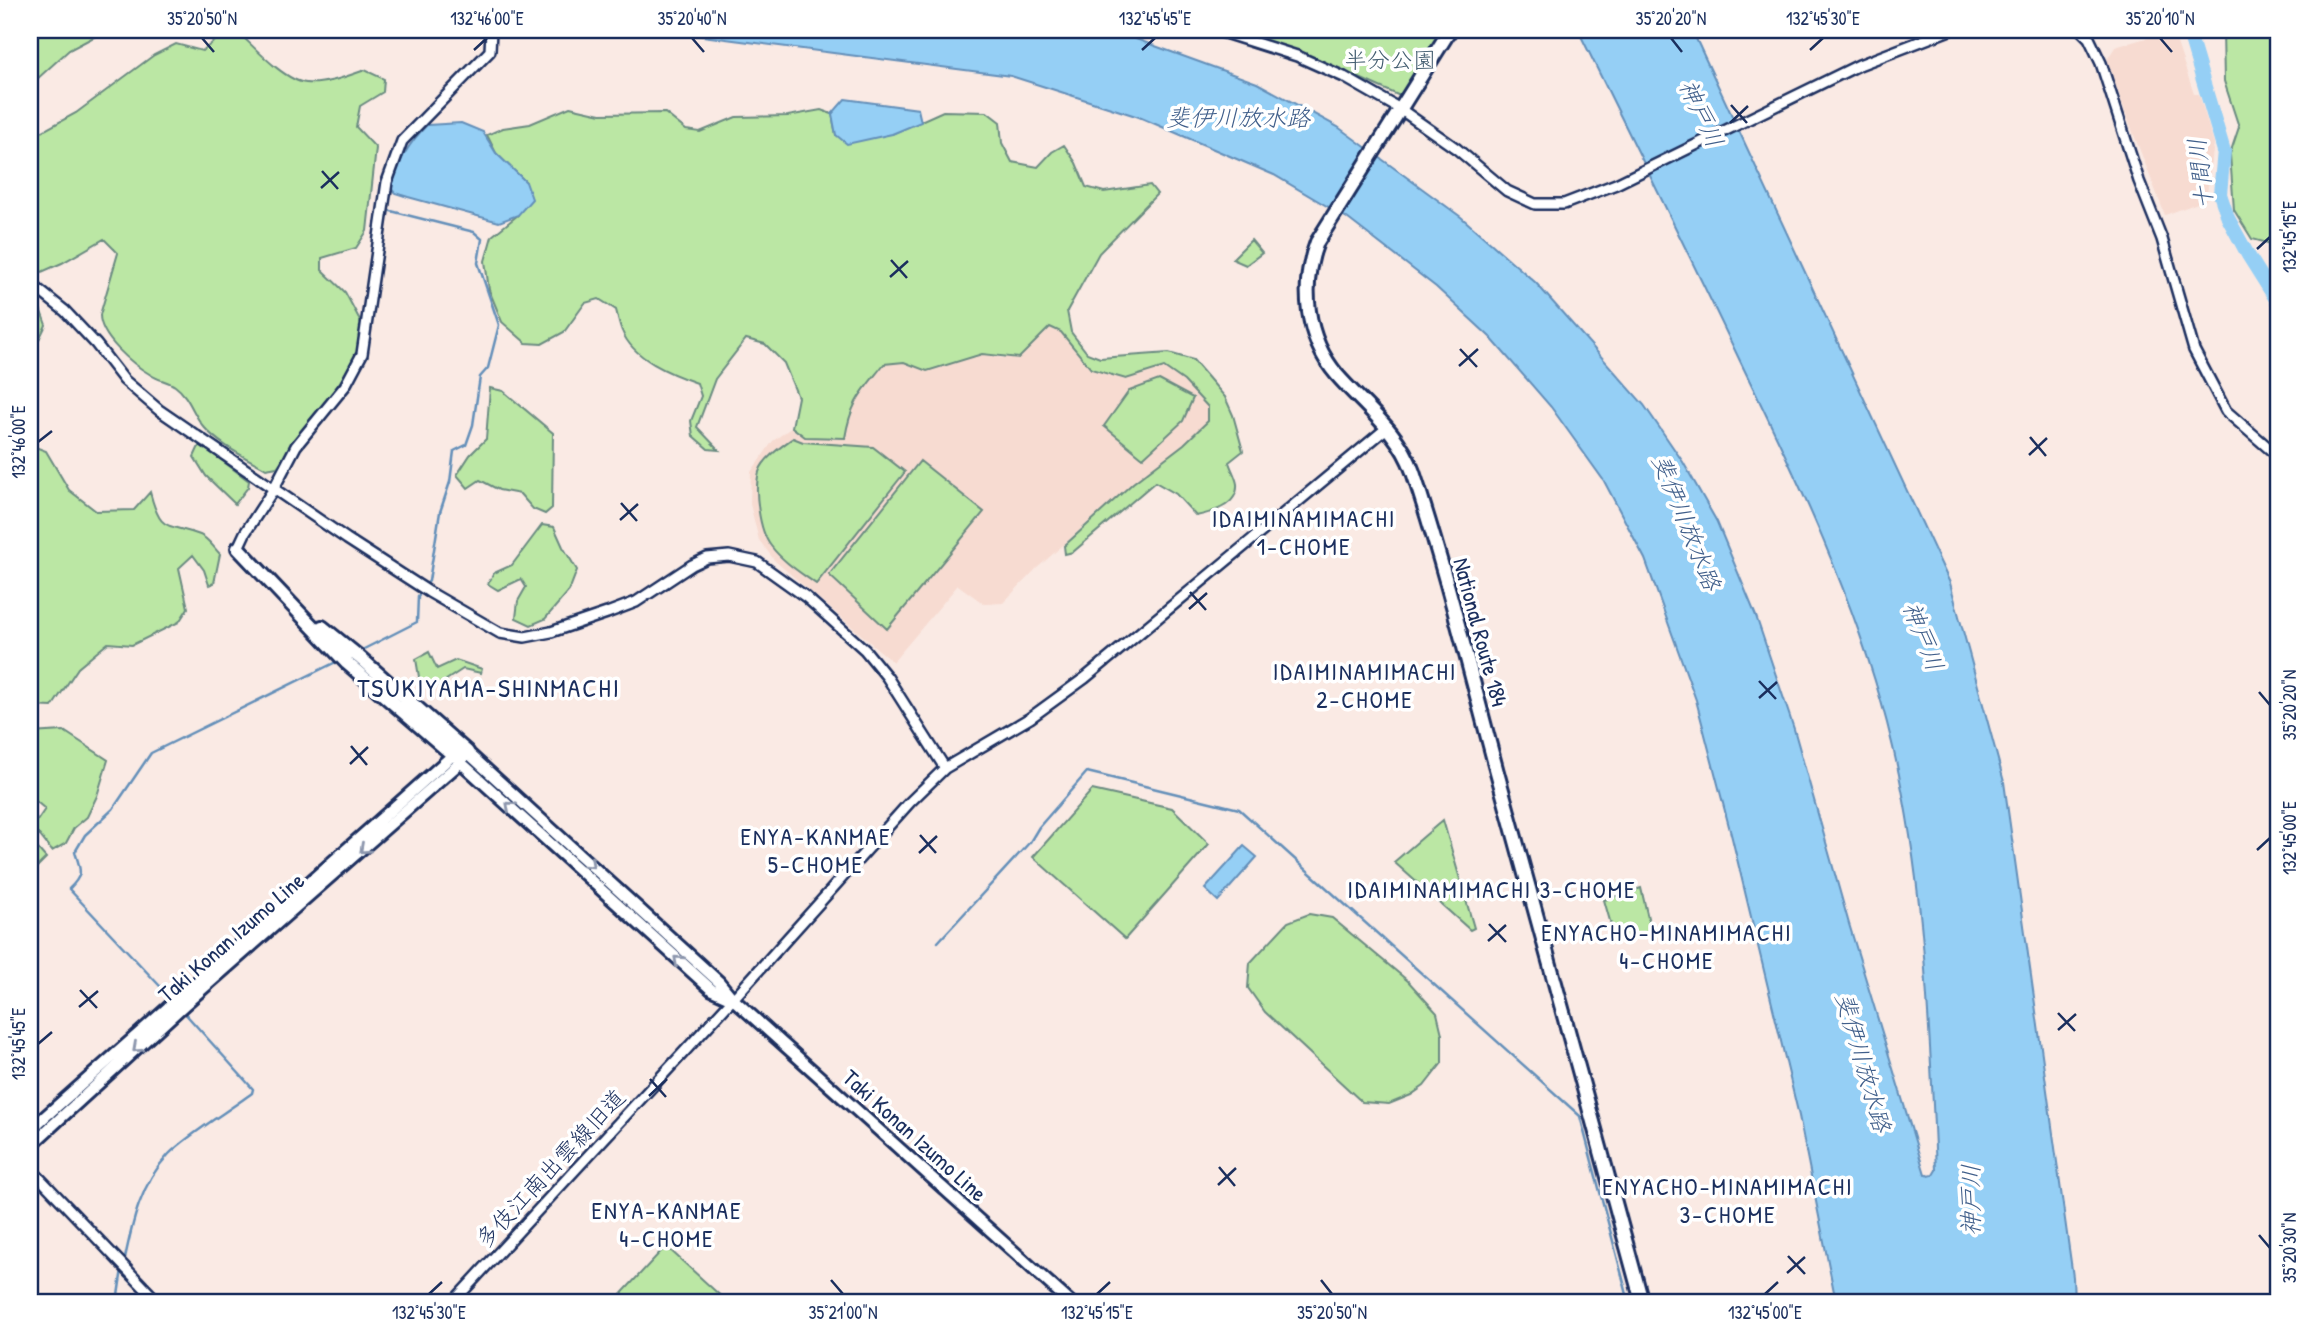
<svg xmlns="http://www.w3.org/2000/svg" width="2309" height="1332" font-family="'Patrick Hand','Klee One',sans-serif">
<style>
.built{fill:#f7dbd1}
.green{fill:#bbe7a4;stroke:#6b8b81;stroke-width:2}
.water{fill:#95cff5;stroke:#648fb9;stroke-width:2}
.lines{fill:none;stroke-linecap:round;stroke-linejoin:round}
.stream{stroke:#648fb9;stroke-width:2.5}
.river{stroke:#95cff5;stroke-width:14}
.tertiary-casing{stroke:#1b2f5e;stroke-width:14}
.secondary-casing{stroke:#1b2f5e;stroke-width:16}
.primary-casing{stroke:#1b2f5e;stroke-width:18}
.trunk-casing{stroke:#1b2f5e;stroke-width:18}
.tertiary{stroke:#fff;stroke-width:9}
.secondary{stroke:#fff;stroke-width:10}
.primary{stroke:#fff;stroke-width:12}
.trunk{stroke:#fff;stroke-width:12}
.oneway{stroke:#8d97ae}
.ticks{fill:none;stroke:#1b2f5e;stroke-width:2.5}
.labels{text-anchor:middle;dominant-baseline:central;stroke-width:7;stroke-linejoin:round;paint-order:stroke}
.park-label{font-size:23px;fill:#435d70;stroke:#fff}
.street-label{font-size:23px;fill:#1b2f5e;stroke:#fff}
.water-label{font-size:24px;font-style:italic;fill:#405f8b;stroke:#fff}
.neighbourhood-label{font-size:24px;letter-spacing:2px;fill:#1b2f5e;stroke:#fff}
.quarter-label{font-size:26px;letter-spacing:2px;fill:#1b2f5e;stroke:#fff}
.neatline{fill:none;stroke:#1b2f5e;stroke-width:2.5}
.ticks-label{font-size:18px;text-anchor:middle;fill:#1b2f5e}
</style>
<rect width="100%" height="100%" fill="#faeae4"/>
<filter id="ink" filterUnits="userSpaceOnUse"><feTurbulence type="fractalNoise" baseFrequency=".0143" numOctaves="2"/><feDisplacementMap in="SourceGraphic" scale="14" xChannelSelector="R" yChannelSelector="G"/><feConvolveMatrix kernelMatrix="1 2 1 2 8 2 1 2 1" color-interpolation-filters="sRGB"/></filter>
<g filter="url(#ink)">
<path class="built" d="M 2167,32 L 2171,41 L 2176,40 L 2194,94 L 2199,94 L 2214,144 L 2206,200 L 2165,215 L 2127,117 L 2107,60 L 2115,47 Z
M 1050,327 L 1061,332 L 1091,369 L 1126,379 L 1164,367 L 1184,381 L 1208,407 L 1208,421 L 1184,444 L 1133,483 L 1036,569 L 1003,603 L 984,604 L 958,585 L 893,662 L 775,561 L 759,540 L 750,504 L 751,472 L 773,441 L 792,427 L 805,437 L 844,438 L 848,420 L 855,400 L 884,364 L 904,362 L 927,371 L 982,354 L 1003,358 Z"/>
<path class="green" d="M 30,30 L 107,30 L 69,50 L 35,81 L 30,83 Z
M 1247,30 L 1445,30 L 1427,62 L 1400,96 L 1321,61 L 1246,34 Z
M 2223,30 L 2279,30 L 2279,246 L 2252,239 L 2234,210 L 2230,154 L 2239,127 L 2224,81 Z
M 225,33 L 240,34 C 255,48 285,81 306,83 C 325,85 348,76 365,70 L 384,79 L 383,92 L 360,106 L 356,127 L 376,148 L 367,231 L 356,248 L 322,258 L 322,270 L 345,292 L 362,324 L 359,352 L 324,407 L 277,467 L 266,469 C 245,457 219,445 203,426 C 193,414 189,396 175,386 C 168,381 158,380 151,375 C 132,364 100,337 100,315 L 118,253 L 104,239 L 62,263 L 35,275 L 30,272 L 30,138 L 76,113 L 154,55 L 176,44 L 202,51 Z
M 570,107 L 601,114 L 665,113 L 686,130 L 700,132 L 736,117 L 788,116 L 821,110 L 832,114 L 836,135 L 892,134 L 943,111 L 987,112 L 1000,122 L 1002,143 L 1012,162 L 1038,167 L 1052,152 L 1064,145 L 1076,163 L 1086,187 L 1104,192 L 1150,185 L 1157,194 L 1099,253 L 1067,311 L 1071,332 L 1087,353 L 1100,358 L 1169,353 L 1193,360 L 1225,397 L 1233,415 L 1243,451 L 1229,462 C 1231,469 1236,477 1237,484 C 1239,505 1211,513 1196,516 L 1176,494 L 1155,482 L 1073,552 L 1065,554 L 1064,546 L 1133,483 L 1184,444 L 1208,421 L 1208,407 L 1184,381 L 1164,367 L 1126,379 L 1091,369 L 1061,332 L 1050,327 L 1019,358 L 982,354 L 927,371 L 904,362 L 884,364 C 862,392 851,401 845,438 L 805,437 L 792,427 L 798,397 L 784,363 L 765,344 L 746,339 L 715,379 L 697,427 L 719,450 L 708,449 L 693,436 L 691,421 L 701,396 L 697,383 C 671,374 633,359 622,331 C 619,324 618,317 616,310 L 599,299 L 585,303 L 564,332 L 542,344 L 526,343 L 502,322 L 489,290 L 485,261 L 492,236 L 518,215 L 526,182 L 496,153 L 487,135 L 503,128 L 530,124 Z
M 1251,240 L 1262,253 L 1246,265 L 1232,259 Z
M 30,300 L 39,306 L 46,325 L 34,350 L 30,354 Z
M 1159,380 L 1193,398 L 1183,421 L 1143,458 L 1104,426 L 1129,391 Z
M 490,388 L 503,391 L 553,433 L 552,508 L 545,514 L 533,509 L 520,494 L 499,490 L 480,480 L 468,488 L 457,475 L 470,455 L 486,439 Z
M 793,438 L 803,442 L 873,447 L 905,472 L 816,584 C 801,573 782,561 771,546 C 759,531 754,490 759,472 C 763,459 782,446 793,438 Z
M 200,444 L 249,481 L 248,487 L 235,504 L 206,476 L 194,457 Z
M 30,445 L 46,451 L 69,490 L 96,511 L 134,510 L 150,492 C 161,534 166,522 200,535 C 208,538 214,548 220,554 L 214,583 L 209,585 L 204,570 L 193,555 L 179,568 L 188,608 L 179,622 L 132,645 L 108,643 L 78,668 L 52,707 L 30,706 Z
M 920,461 L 984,512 L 887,629 L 829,575 Z
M 542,525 L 554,527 L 563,547 L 577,570 L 569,591 L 545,619 L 531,625 L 516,618 L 518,601 L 526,587 L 521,579 L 498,590 L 488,584 L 494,573 L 512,565 Z
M 429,652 L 437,669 L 456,660 L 482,669 L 481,673 L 463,669 L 437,686 L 420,683 L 416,659 Z
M 64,731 L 108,760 L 97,796 L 87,817 L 74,828 L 66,843 L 52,851 L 33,827 L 45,809 L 30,796 L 30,733 Z
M 1092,790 L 1172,808 L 1209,844 L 1125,939 L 1033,857 Z
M 1443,820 L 1474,928 L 1470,930 L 1394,862 Z
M 30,840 L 46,858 L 30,874 Z
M 1641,888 L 1651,931 L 1621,939 L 1614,935 L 1604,900 Z
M 1309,914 L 1332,918 L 1408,981 L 1437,1013 L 1442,1034 L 1442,1063 L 1424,1086 L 1411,1095 L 1389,1104 L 1362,1102 L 1265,1012 L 1248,988 L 1250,963 L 1288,922 Z
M 664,1248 L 668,1248 L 724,1299 L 725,1302 L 614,1302 Z"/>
<path class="water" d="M 656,30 L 1111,30 L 1257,83 L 1338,127 L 1461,217 L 1536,283 L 1644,405 L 1683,462 L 1717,522 L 1756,616 L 1794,729 L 1849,924 L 1925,1174 L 1929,1176 L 1933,1175 L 1936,1170 C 1929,1021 1925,869 1887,723 C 1854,597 1798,480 1741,363 C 1688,252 1633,141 1578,30 L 1692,30 L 1950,583 L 2004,782 L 2073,1277 L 2074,1302 L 1836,1302 L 1799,1116 L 1732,838 L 1696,700 L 1645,559 L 1604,481 L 1551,407 L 1490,337 L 1436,287 L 1347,218 L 1274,175 L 1139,117 L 1011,76 Z
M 845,99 L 918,109 L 921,122 L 892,134 L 847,144 L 836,135 L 832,114 Z
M 461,123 L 483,132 L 496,153 L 526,182 L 532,199 L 518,215 L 499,222 L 408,197 L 395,193 L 391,188 C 399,161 407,145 427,125 Z
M 1244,846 L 1257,857 L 1218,901 L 1205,889 Z"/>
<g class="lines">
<path class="stream" d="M 360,651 L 417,622 L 418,596 L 429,581 L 440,512 L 450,482 L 454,451 L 466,445 L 473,425 L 480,377 L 488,368 L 499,325 L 478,263 L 482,239 L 474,232 L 391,211
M 938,942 L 1030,842 L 1039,827 L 1087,772 L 1239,809 L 1580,1116 L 1629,1302
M 173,1000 L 69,889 C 84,874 81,871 75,852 L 85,835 L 113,809 L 151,753 L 338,661
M 124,1263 C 132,1224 140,1184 169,1154 C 189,1134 228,1111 252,1093 L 253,1089 L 182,1010
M 117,1302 L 122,1269"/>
<path class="river" d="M 2188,30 L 2224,151 L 2220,194 L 2228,218 L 2248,255 L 2279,304"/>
<defs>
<path id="tertiary" d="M 1215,30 L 1297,56 L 1344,77 L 1400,109 L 1457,149 L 1507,191 L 1535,204 L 1564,204 L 1616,184 L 1859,65 L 1950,30
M 2081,30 L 2089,38 L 2101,63 L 2139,181 L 2162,239 L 2194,350 L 2226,411 L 2279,457
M 30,283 L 65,311 L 96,344 L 124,380 L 159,410 L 347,539 L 429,592 L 500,633 L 525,637 L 551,632 L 607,613 L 636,602 L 692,565 L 707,558 L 729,556 L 757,562 L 806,597 L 865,650 L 887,677 L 945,768
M 238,548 L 245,533 L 273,490 L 296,446 L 345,386 L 362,354 L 387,182 L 402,141 L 490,51 L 491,30
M 30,1168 L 158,1302
M 453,1302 L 733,999 L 910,802 L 945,768 L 1030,718 L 1085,678 L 1388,427"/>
<path id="secondary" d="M 467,752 L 719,982 L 733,999 L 1070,1302
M 456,758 L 712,990 L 730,998
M 30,1130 L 453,755 L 458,754
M 30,1146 L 184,1005 L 461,762 L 467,752"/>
<path id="primary" d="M 238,548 L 347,663 L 453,755
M 322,627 L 359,657 L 467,752"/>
<path id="trunk" d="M 1450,30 L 1317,242 C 1300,286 1306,338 1337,375 C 1364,406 1399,431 1413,472 C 1446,571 1470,672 1497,772 C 1546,949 1594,1125 1642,1302"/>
</defs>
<use href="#tertiary" class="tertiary-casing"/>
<use href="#secondary" class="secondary-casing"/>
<use href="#primary" class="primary-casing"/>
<use href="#trunk" class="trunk-casing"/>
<use href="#tertiary" class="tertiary"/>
<use href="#secondary" class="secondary"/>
<use href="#primary" class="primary"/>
<use href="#trunk" class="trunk"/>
</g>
<defs><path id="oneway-chevron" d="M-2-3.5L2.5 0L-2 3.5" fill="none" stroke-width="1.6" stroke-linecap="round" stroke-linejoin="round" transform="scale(1.75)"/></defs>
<g class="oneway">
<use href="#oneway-chevron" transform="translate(510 806) rotate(-138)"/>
<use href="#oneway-chevron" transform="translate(364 849) rotate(138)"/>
<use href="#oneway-chevron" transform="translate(590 864) rotate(42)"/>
<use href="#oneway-chevron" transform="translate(678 960) rotate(-138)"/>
<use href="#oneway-chevron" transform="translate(137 1048) rotate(138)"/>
</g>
</g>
<path class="ticks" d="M 202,38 L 214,52M 692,38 L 704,52M 1671,38 L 1682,52M 2160,38 L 2172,52M 474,50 L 487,38M 1142,50 L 1155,38M 1810,50 L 1823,38M 1731,105 L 1747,123M 1730,123 L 1748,106M 322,171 L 338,189M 321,188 L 339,172M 2257,249 L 2270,237M 891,260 L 907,278M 890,277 L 908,261M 1460,349 L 1477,367M 1459,366 L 1478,349M 2030,437 L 2046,456M 38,442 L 52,431M 2029,455 L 2047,438M 621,503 L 637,521M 620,520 L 638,504M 1190,592 L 1206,610M 1189,609 L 1207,593M 1759,681 L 1776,699M 2259,692 L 2270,705M 1759,698 L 1777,682M 351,746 L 367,765M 350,764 L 368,747M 920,835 L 936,853M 2257,850 L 2270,838M 919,853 L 937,836M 1489,924 L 1506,942M 1488,941 L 1506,925M 80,990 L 97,1008M 79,1007 L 98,991M 2058,1013 L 2075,1031M 2058,1030 L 2076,1014M 38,1044 L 52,1032M 650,1079 L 666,1097M 649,1096 L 667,1079M 1219,1167 L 1235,1186M 1218,1185 L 1236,1168M 2259,1235 L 2270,1248M 1788,1256 L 1805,1274M 1787,1273 L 1805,1257M 831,1280 L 843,1294M 1321,1280 L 1332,1294M 429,1294 L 442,1282M 1097,1294 L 1110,1282M 1765,1294 L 1778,1282"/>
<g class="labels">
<g class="park-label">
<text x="1390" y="59">半分公園</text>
</g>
<g class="street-label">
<text transform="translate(1481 632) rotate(75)">National Route 184</text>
<text transform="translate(231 937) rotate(-41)">Taki Konan Izumo Line</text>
<text transform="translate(915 1135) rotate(42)">Taki Konan Izumo Line</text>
<text transform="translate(550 1168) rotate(-47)">多伎江南出雲線旧道</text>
</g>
<g class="water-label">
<text transform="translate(1702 113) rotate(65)">神戸川</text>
<text x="1238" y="117">斐伊川放水路</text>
<text transform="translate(2200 174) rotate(-97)">十間川</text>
<text transform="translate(1687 522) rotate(68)">斐伊川放水路</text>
<text transform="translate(1924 636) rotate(69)">神戸川</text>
<text transform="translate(1864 1062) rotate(74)">斐伊川放水路</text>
<text transform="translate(1970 1200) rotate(-90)">神戸川</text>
</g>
<g class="neighbourhood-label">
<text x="1304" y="518">IDAIMINAMIMACHI<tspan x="1304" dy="28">1-CHOME</tspan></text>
<text x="1365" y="671">IDAIMINAMIMACHI<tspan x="1365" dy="28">2-CHOME</tspan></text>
<text x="816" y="836">ENYA-KANMAE<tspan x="816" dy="28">5-CHOME</tspan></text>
<text x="1492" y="889">IDAIMINAMIMACHI 3-CHOME</text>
<text x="1667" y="932">ENYACHO-MINAMIMACHI<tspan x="1667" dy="28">4-CHOME</tspan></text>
<text x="1728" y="1186">ENYACHO-MINAMIMACHI<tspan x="1728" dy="28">3-CHOME</tspan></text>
<text x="667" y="1210">ENYA-KANMAE<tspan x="667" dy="28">4-CHOME</tspan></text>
</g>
<g class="quarter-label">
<text x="489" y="687">TSUKIYAMA-SHINMACHI</text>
</g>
</g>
<rect width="2309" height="1332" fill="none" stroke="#fff" stroke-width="77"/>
<rect x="38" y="38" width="2232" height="1256" class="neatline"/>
<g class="ticks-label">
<text x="202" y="25">35°20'50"N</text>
<text x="487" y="25">132°46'00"E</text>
<text x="692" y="25">35°20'40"N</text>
<text x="1155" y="25">132°45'45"E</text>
<text x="1671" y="25">35°20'20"N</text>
<text x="1823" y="25">132°45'30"E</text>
<text x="2160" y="25">35°20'10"N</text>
<text transform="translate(2290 237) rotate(-90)" y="6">132°45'15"E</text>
<text transform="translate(19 442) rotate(-90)" y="6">132°46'00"E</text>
<text transform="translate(2290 705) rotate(-90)" y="6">35°20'20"N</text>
<text transform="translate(2290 838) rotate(-90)" y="6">132°45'00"E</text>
<text transform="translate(19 1044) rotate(-90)" y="6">132°45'45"E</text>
<text transform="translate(2290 1248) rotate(-90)" y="6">35°20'30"N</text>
<text x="429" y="1319">132°45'30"E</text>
<text x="843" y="1319">35°21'00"N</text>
<text x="1097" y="1319">132°45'15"E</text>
<text x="1332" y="1319">35°20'50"N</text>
<text x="1765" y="1319">132°45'00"E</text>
</g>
</svg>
